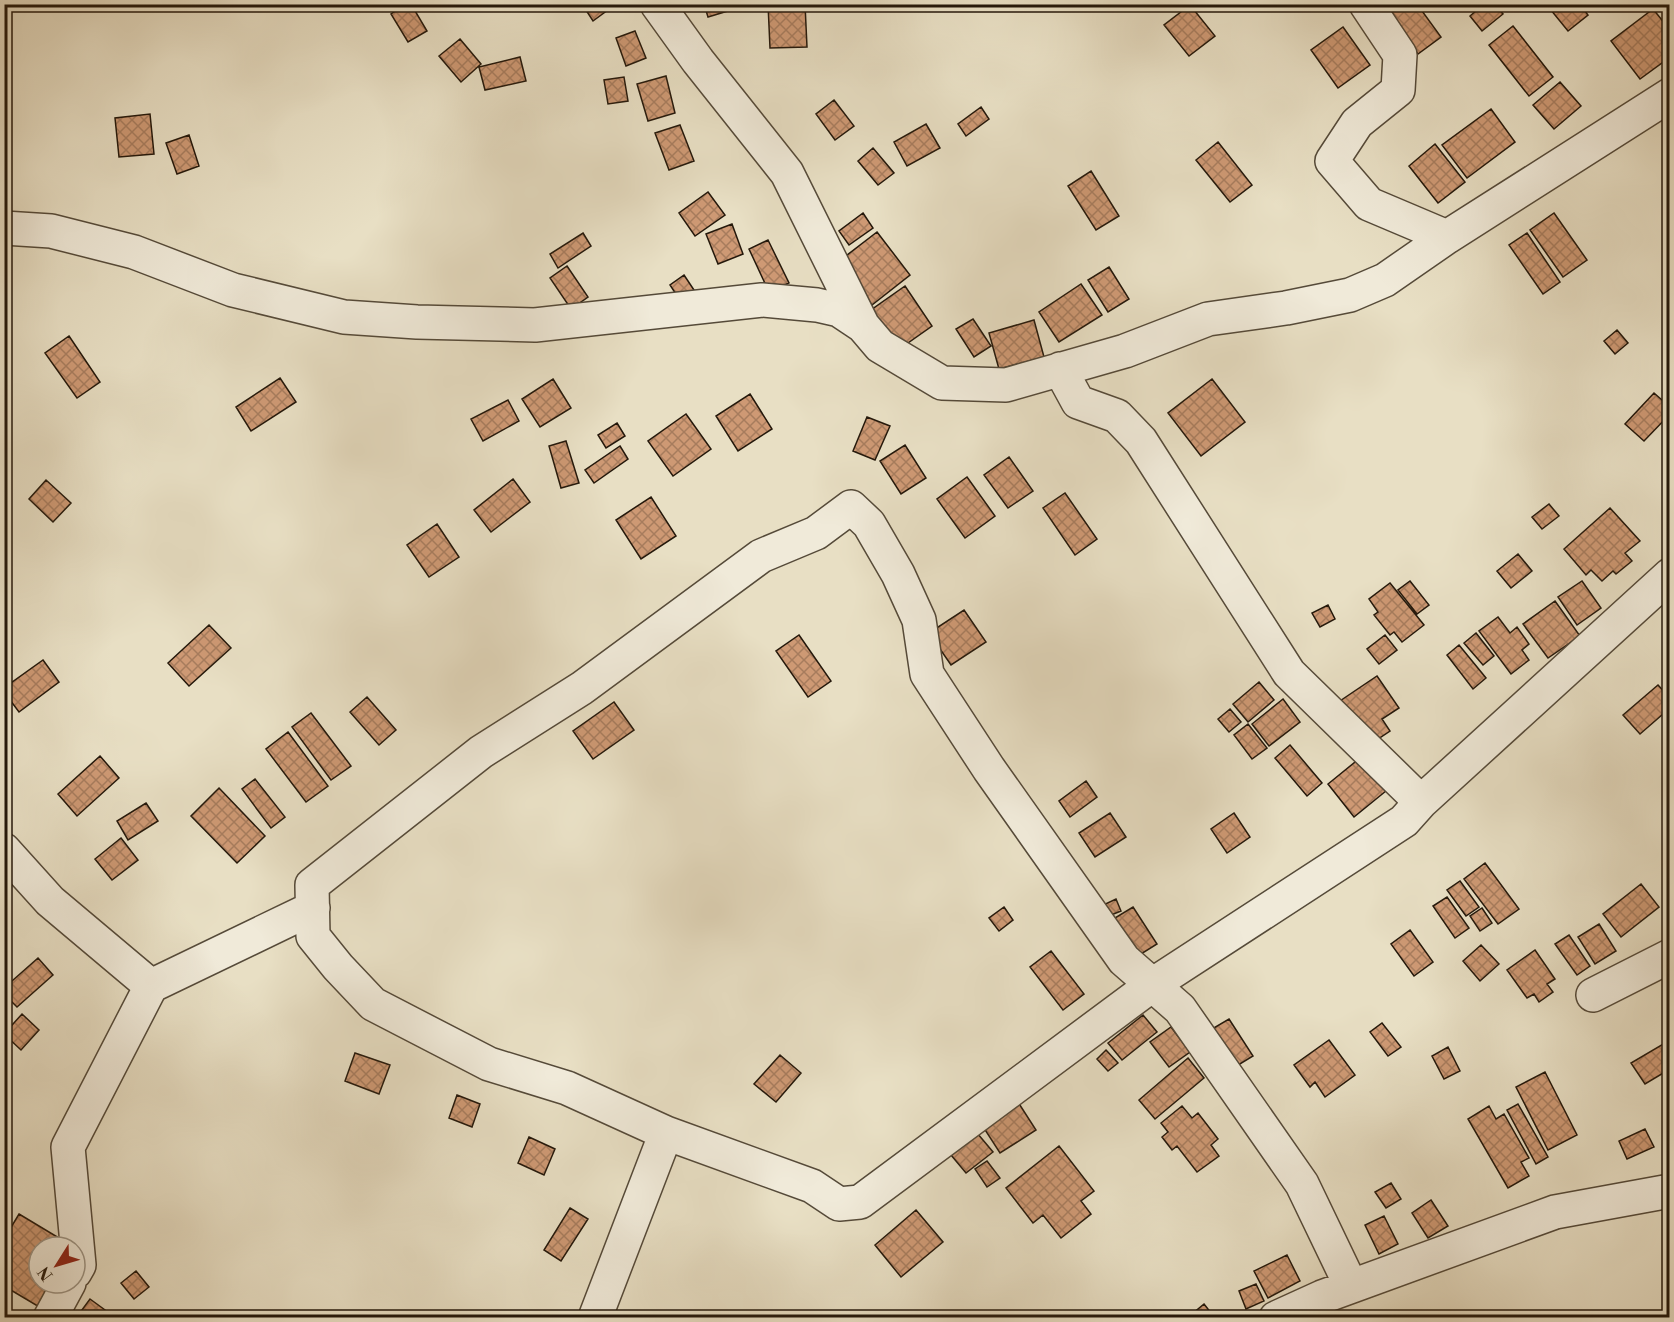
<svg xmlns="http://www.w3.org/2000/svg" width="1674" height="1322" font-family="'Libre Bodoni',serif">
<style>
.building{fill:url(#building-cross-hatch);stroke:#24180b;stroke-width:1.5}
.lines{fill:none;stroke-linecap:round;stroke-linejoin:round}
.minor-casing{stroke:#554a39;stroke-width:36}
.minor{stroke:#f0ead9;stroke-width:33}
</style>
<defs>
<pattern id="building-cross-hatch" width="8" height="8" patternUnits="userSpaceOnUse" patternTransform="scale(1.5)"><rect width="8" height="8" fill="#ce9974"/><path d="M0 0l8 8M0 8l8-8" fill="none" stroke="#a77c5d"/></pattern>
</defs>
<rect width="100%" height="100%" fill="#e8dfc4"/>
<filter id="stains"><feTurbulence type="fractalNoise" baseFrequency=".00333" numOctaves="4"/><feColorMatrix values="0 0 0 0 .2 0 0 0 0 .09 0 0 0 0 .02 0 0 0 .5 -.17"/></filter>
<radialGradient id="worn" r=".72"><stop offset=".6" stop-color="#630" stop-opacity="0"/><stop offset="1" stop-color="#630" stop-opacity=".3"/></radialGradient>
<path class="building" d="M 406,4 L 411,4 L 427,31 L 408,42 L 391,14 Z
M 582,4 L 616,4 L 593,21 Z
M 704,4 L 751,4 L 708,17 Z
M 768,4 L 805,4 L 807,47 L 770,48 Z
M 1381,4 L 1417,4 L 1441,37 L 1418,54 Z
M 1484,4 L 1495,4 L 1503,14 L 1482,31 L 1470,16 Z
M 1546,4 L 1580,4 L 1588,15 L 1568,31 Z
M 1190,5 L 1215,36 L 1189,56 L 1164,25 Z
M 1653,9 L 1670,30 L 1670,57 L 1640,79 L 1611,41 Z
M 1513,26 L 1553,77 L 1529,96 L 1489,45 Z
M 1343,27 L 1370,65 L 1338,88 L 1311,50 Z
M 635,31 L 646,58 L 626,66 L 616,38 Z
M 460,39 L 481,64 L 461,82 L 439,56 Z
M 520,57 L 526,81 L 485,90 L 479,67 Z
M 666,76 L 675,113 L 648,121 L 637,84 Z
M 624,77 L 628,101 L 608,104 L 604,80 Z
M 1560,82 L 1581,106 L 1554,129 L 1533,105 Z
M 834,100 L 854,126 L 835,140 L 816,114 Z
M 981,107 L 989,119 L 966,136 L 958,124 Z
M 1491,109 L 1515,142 L 1467,178 L 1442,145 Z
M 150,114 L 154,154 L 119,157 L 115,118 Z
M 926,124 L 940,148 L 907,166 L 894,142 Z
M 680,125 L 694,161 L 669,170 L 655,133 Z
M 189,135 L 199,166 L 177,174 L 166,143 Z
M 1218,142 L 1252,185 L 1230,202 L 1196,160 Z
M 1435,144 L 1465,182 L 1438,203 L 1409,166 Z
M 873,148 L 894,173 L 878,185 L 858,161 Z
M 1091,171 L 1119,216 L 1096,230 L 1068,186 Z
M 708,192 L 725,215 L 695,236 L 679,213 Z
M 863,213 L 873,228 L 849,245 L 839,231 Z
M 1554,213 L 1587,260 L 1563,277 L 1530,230 Z
M 732,224 L 743,254 L 718,264 L 706,234 Z
M 877,232 L 910,275 L 872,305 L 838,262 Z
M 583,233 L 591,246 L 558,268 L 550,254 Z
M 1527,233 L 1560,282 L 1543,294 L 1509,245 Z
M 768,240 L 789,283 L 769,292 L 749,249 Z
M 567,266 L 588,297 L 571,309 L 550,278 Z
M 1109,267 L 1129,299 L 1108,312 L 1088,280 Z
M 684,275 L 696,293 L 681,302 L 670,285 Z
M 1081,284 L 1102,315 L 1059,342 L 1039,312 Z
M 905,286 L 932,326 L 898,350 L 871,310 Z
M 973,319 L 991,346 L 974,357 L 956,329 Z
M 1034,320 L 1044,357 L 999,369 L 989,333 Z
M 1617,330 L 1628,343 L 1615,354 L 1604,341 Z
M 69,336 L 100,382 L 77,398 L 45,353 Z
M 280,378 L 296,402 L 251,431 L 236,407 Z
M 553,379 L 571,408 L 540,427 L 522,399 Z
M 1212,379 L 1245,422 L 1201,456 L 1168,413 Z
M 1654,393 L 1670,407 L 1670,414 L 1644,441 L 1625,424 Z
M 750,394 L 772,429 L 738,451 L 716,416 Z
M 508,400 L 519,421 L 483,441 L 471,419 Z
M 686,414 L 711,449 L 673,476 L 648,441 Z
M 867,417 L 890,426 L 875,460 L 853,451 Z
M 617,423 L 625,436 L 606,448 L 598,435 Z
M 566,441 L 579,483 L 561,488 L 549,446 Z
M 905,445 L 926,478 L 901,494 L 880,461 Z
M 620,446 L 628,459 L 594,483 L 585,470 Z
M 1009,457 L 1033,491 L 1008,508 L 984,475 Z
M 967,477 L 995,516 L 965,538 L 937,499 Z
M 513,479 L 530,502 L 491,532 L 474,510 Z
M 46,480 L 71,503 L 53,522 L 29,499 Z
M 1065,493 L 1097,539 L 1075,555 L 1043,508 Z
M 651,497 L 676,536 L 641,559 L 616,520 Z
M 1549,504 L 1559,516 L 1542,529 L 1532,517 Z
M 1610,508 L 1640,541 L 1625,553 L 1632,561 L 1616,574 L 1613,571 L 1602,581 L 1591,570 L 1586,575 L 1564,549 Z
M 437,524 L 459,557 L 429,577 L 407,545 Z
M 1518,554 L 1532,571 L 1511,588 L 1497,571 Z
M 1410,581 L 1429,605 L 1417,614 L 1398,590 Z
M 1582,581 L 1601,608 L 1577,625 L 1558,597 Z
M 1390,583 L 1424,625 L 1402,642 L 1394,632 L 1390,635 L 1374,615 L 1378,612 L 1369,599 Z
M 1555,601 L 1580,636 L 1548,658 L 1523,624 Z
M 1328,605 L 1335,619 L 1320,627 L 1312,613 Z
M 964,610 L 986,642 L 951,665 L 929,633 Z
M 1498,617 L 1510,633 L 1517,627 L 1529,644 L 1522,650 L 1529,660 L 1511,674 L 1479,631 Z
M 209,625 L 231,648 L 189,686 L 168,663 Z
M 1476,633 L 1494,656 L 1483,665 L 1464,643 Z
M 799,635 L 831,681 L 808,697 L 776,651 Z
M 1385,635 L 1397,650 L 1379,664 L 1367,649 Z
M 1459,645 L 1486,678 L 1473,689 L 1447,655 Z
M 43,660 L 59,682 L 19,712 L 4,692 L 4,688 Z
M 1377,676 L 1399,708 L 1382,719 L 1390,731 L 1369,745 L 1328,709 Z
M 1259,682 L 1274,700 L 1248,722 L 1233,704 Z
M 1658,685 L 1670,698 L 1670,708 L 1640,734 L 1623,715 Z
M 367,697 L 396,730 L 379,745 L 350,712 Z
M 1283,699 L 1300,722 L 1269,746 L 1252,724 Z
M 614,702 L 634,730 L 593,759 L 573,731 Z
M 1230,709 L 1241,722 L 1229,732 L 1218,719 Z
M 311,713 L 351,766 L 331,780 L 292,727 Z
M 1248,724 L 1267,748 L 1252,759 L 1234,735 Z
M 288,732 L 328,786 L 306,802 L 266,749 Z
M 1290,745 L 1322,783 L 1307,796 L 1275,758 Z
M 100,756 L 119,778 L 77,816 L 58,794 Z
M 1360,758 L 1386,791 L 1354,817 L 1328,784 Z
M 255,779 L 285,817 L 271,828 L 242,789 Z
M 1086,781 L 1097,797 L 1070,817 L 1059,801 Z
M 219,788 L 265,836 L 237,863 L 191,816 Z
M 146,803 L 158,821 L 128,840 L 117,821 Z
M 1110,813 L 1126,837 L 1095,857 L 1079,833 Z
M 1234,813 L 1250,837 L 1227,853 L 1211,829 Z
M 121,838 L 138,860 L 112,880 L 95,859 Z
M 1485,863 L 1519,909 L 1498,924 L 1464,879 Z
M 1460,881 L 1479,907 L 1466,916 L 1447,890 Z
M 1641,884 L 1659,907 L 1621,937 L 1603,914 Z
M 1447,897 L 1469,928 L 1455,938 L 1433,906 Z
M 1116,899 L 1121,911 L 1106,917 L 1101,906 Z
M 1004,907 L 1013,920 L 999,931 L 989,918 Z
M 1133,907 L 1157,944 L 1133,959 L 1110,921 Z
M 1482,908 L 1492,923 L 1480,931 L 1470,916 Z
M 1599,924 L 1616,951 L 1595,964 L 1578,937 Z
M 1410,930 L 1433,962 L 1414,976 L 1391,944 Z
M 1569,935 L 1590,966 L 1577,975 L 1555,944 Z
M 1481,945 L 1499,964 L 1480,981 L 1463,961 Z
M 1535,950 L 1555,979 L 1547,984 L 1553,992 L 1539,1002 L 1534,994 L 1527,998 L 1507,970 Z
M 1051,951 L 1084,994 L 1063,1010 L 1030,967 Z
M 38,958 L 53,975 L 17,1007 L 4,994 L 4,988 Z
M 22,1014 L 39,1030 L 21,1050 L 4,1034 Z
M 1143,1015 L 1157,1032 L 1122,1060 L 1108,1043 Z
M 1229,1019 L 1253,1056 L 1235,1067 L 1212,1029 Z
M 1382,1023 L 1401,1047 L 1388,1056 L 1370,1032 Z
M 1171,1027 L 1190,1052 L 1169,1067 L 1150,1042 Z
M 1329,1040 L 1355,1075 L 1325,1097 L 1315,1082 L 1310,1087 L 1294,1065 Z
M 1670,1040 L 1670,1069 L 1645,1084 L 1631,1063 Z
M 1448,1047 L 1460,1071 L 1444,1079 L 1432,1056 Z
M 1106,1050 L 1118,1063 L 1108,1071 L 1097,1059 Z
M 355,1053 L 390,1065 L 379,1094 L 345,1081 Z
M 780,1055 L 801,1073 L 776,1102 L 754,1084 Z
M 1188,1058 L 1204,1078 L 1155,1119 L 1139,1100 Z
M 1545,1072 L 1577,1135 L 1548,1150 L 1516,1087 Z
M 457,1095 L 480,1104 L 472,1127 L 449,1118 Z
M 1016,1099 L 1036,1130 L 1000,1153 L 980,1122 Z
M 1518,1104 L 1548,1157 L 1536,1164 L 1507,1110 Z
M 1182,1106 L 1192,1118 L 1198,1113 L 1218,1139 L 1211,1145 L 1219,1156 L 1197,1172 L 1177,1146 L 1172,1150 L 1162,1137 L 1168,1132 L 1161,1123 Z
M 1489,1106 L 1496,1119 L 1504,1114 L 1529,1158 L 1521,1162 L 1529,1176 L 1508,1188 L 1468,1119 Z
M 972,1127 L 993,1152 L 966,1173 L 946,1149 Z
M 1645,1129 L 1654,1147 L 1627,1159 L 1619,1141 Z
M 529,1137 L 555,1149 L 544,1175 L 518,1163 Z
M 1059,1146 L 1094,1191 L 1081,1201 L 1091,1214 L 1061,1238 L 1043,1215 L 1033,1223 L 1006,1188 Z
M 987,1161 L 1000,1178 L 987,1187 L 975,1169 Z
M 1391,1183 L 1401,1199 L 1386,1208 L 1375,1192 Z
M 1431,1200 L 1448,1226 L 1428,1238 L 1412,1213 Z
M 570,1208 L 588,1219 L 561,1261 L 544,1250 Z
M 916,1210 L 943,1242 L 901,1277 L 875,1245 Z
M 19,1214 L 74,1247 L 39,1247 L 39,1283 L 63,1283 L 46,1311 L 4,1286 L 4,1239 Z
M 1384,1216 L 1398,1244 L 1379,1254 L 1365,1225 Z
M 1287,1255 L 1300,1281 L 1268,1298 L 1254,1271 Z
M 136,1271 L 149,1287 L 134,1299 L 121,1283 Z
M 1256,1284 L 1264,1301 L 1246,1309 L 1239,1291 Z
M 90,1299 L 116,1318 L 76,1318 Z
M 1204,1304 L 1215,1318 L 1194,1318 L 1192,1314 Z
M 538,1311 L 549,1318 L 534,1318 Z"/>
<g class="lines">
<defs>
<path id="minor" d="M 657,4 L 698,61 L 787,173 L 863,326
M 1366,4 L 1400,55 L 1398,90 L 1357,123 L 1332,161 L 1369,204 L 1447,237
M 4,228 L 51,231 L 134,252 L 233,290 L 344,317 L 417,322 L 535,325 L 762,300 L 817,305 L 839,310 L 863,326 L 880,346 L 942,383 L 1006,385 L 1125,351 L 1208,319 L 1286,308 L 1350,295 L 1385,280 L 1447,237 L 1670,95
M 1060,369 L 1078,402 L 1117,416 L 1141,441 L 1289,673 L 1421,802
M 4,850 L 50,901 L 151,986
M 1593,995 L 1670,956
M 75,1272 L 79,1265 L 68,1147 L 151,986 L 313,908
M 1351,1286 L 1302,1184 L 1180,1009 L 1124,960 L 989,769 L 927,674 L 919,620 L 898,574 L 869,524 L 851,507 L 816,533 L 761,556 L 582,688 L 481,752 L 312,885 L 313,936 L 338,967 L 373,1004 L 489,1064 L 567,1088 L 666,1133 L 812,1186 L 839,1204 L 860,1202 L 1152,985 L 1404,821 L 1421,802 L 1670,575
M 50,1318 L 69,1283
M 595,1318 L 666,1133
M 1276,1318 L 1322,1297 L 1555,1212 L 1670,1191"/>
</defs>
<use href="#minor" class="minor-casing"/>
<use href="#minor" class="minor"/>
</g>
<rect width="1674" height="1322" fill="none" stroke="#e8dfc4" stroke-width="24"/>
<rect x="6" y="6" width="1662" height="1310" fill="none" stroke="#24180b" stroke-width="3"/>
<rect x="12" y="12" width="1650" height="1298" fill="none" stroke="#24180b" stroke-width="1.5"/>
<g transform="translate(57 1265) rotate(233)"><circle r="28" fill="#f0ead9" stroke="#9e9687" stroke-width="1.5"/>
<path d="M0-4.5L10 22L0 15L-10 22Z" fill="#8f2418"/>
<text y="-9" font-size="16" font-weight="bold" text-anchor="middle" fill="#24180b">N</text>
</g>
<rect width="100%" height="100%" filter="url(#stains)"/>
<rect width="100%" height="100%" fill="url(#worn)"/>
</svg>
